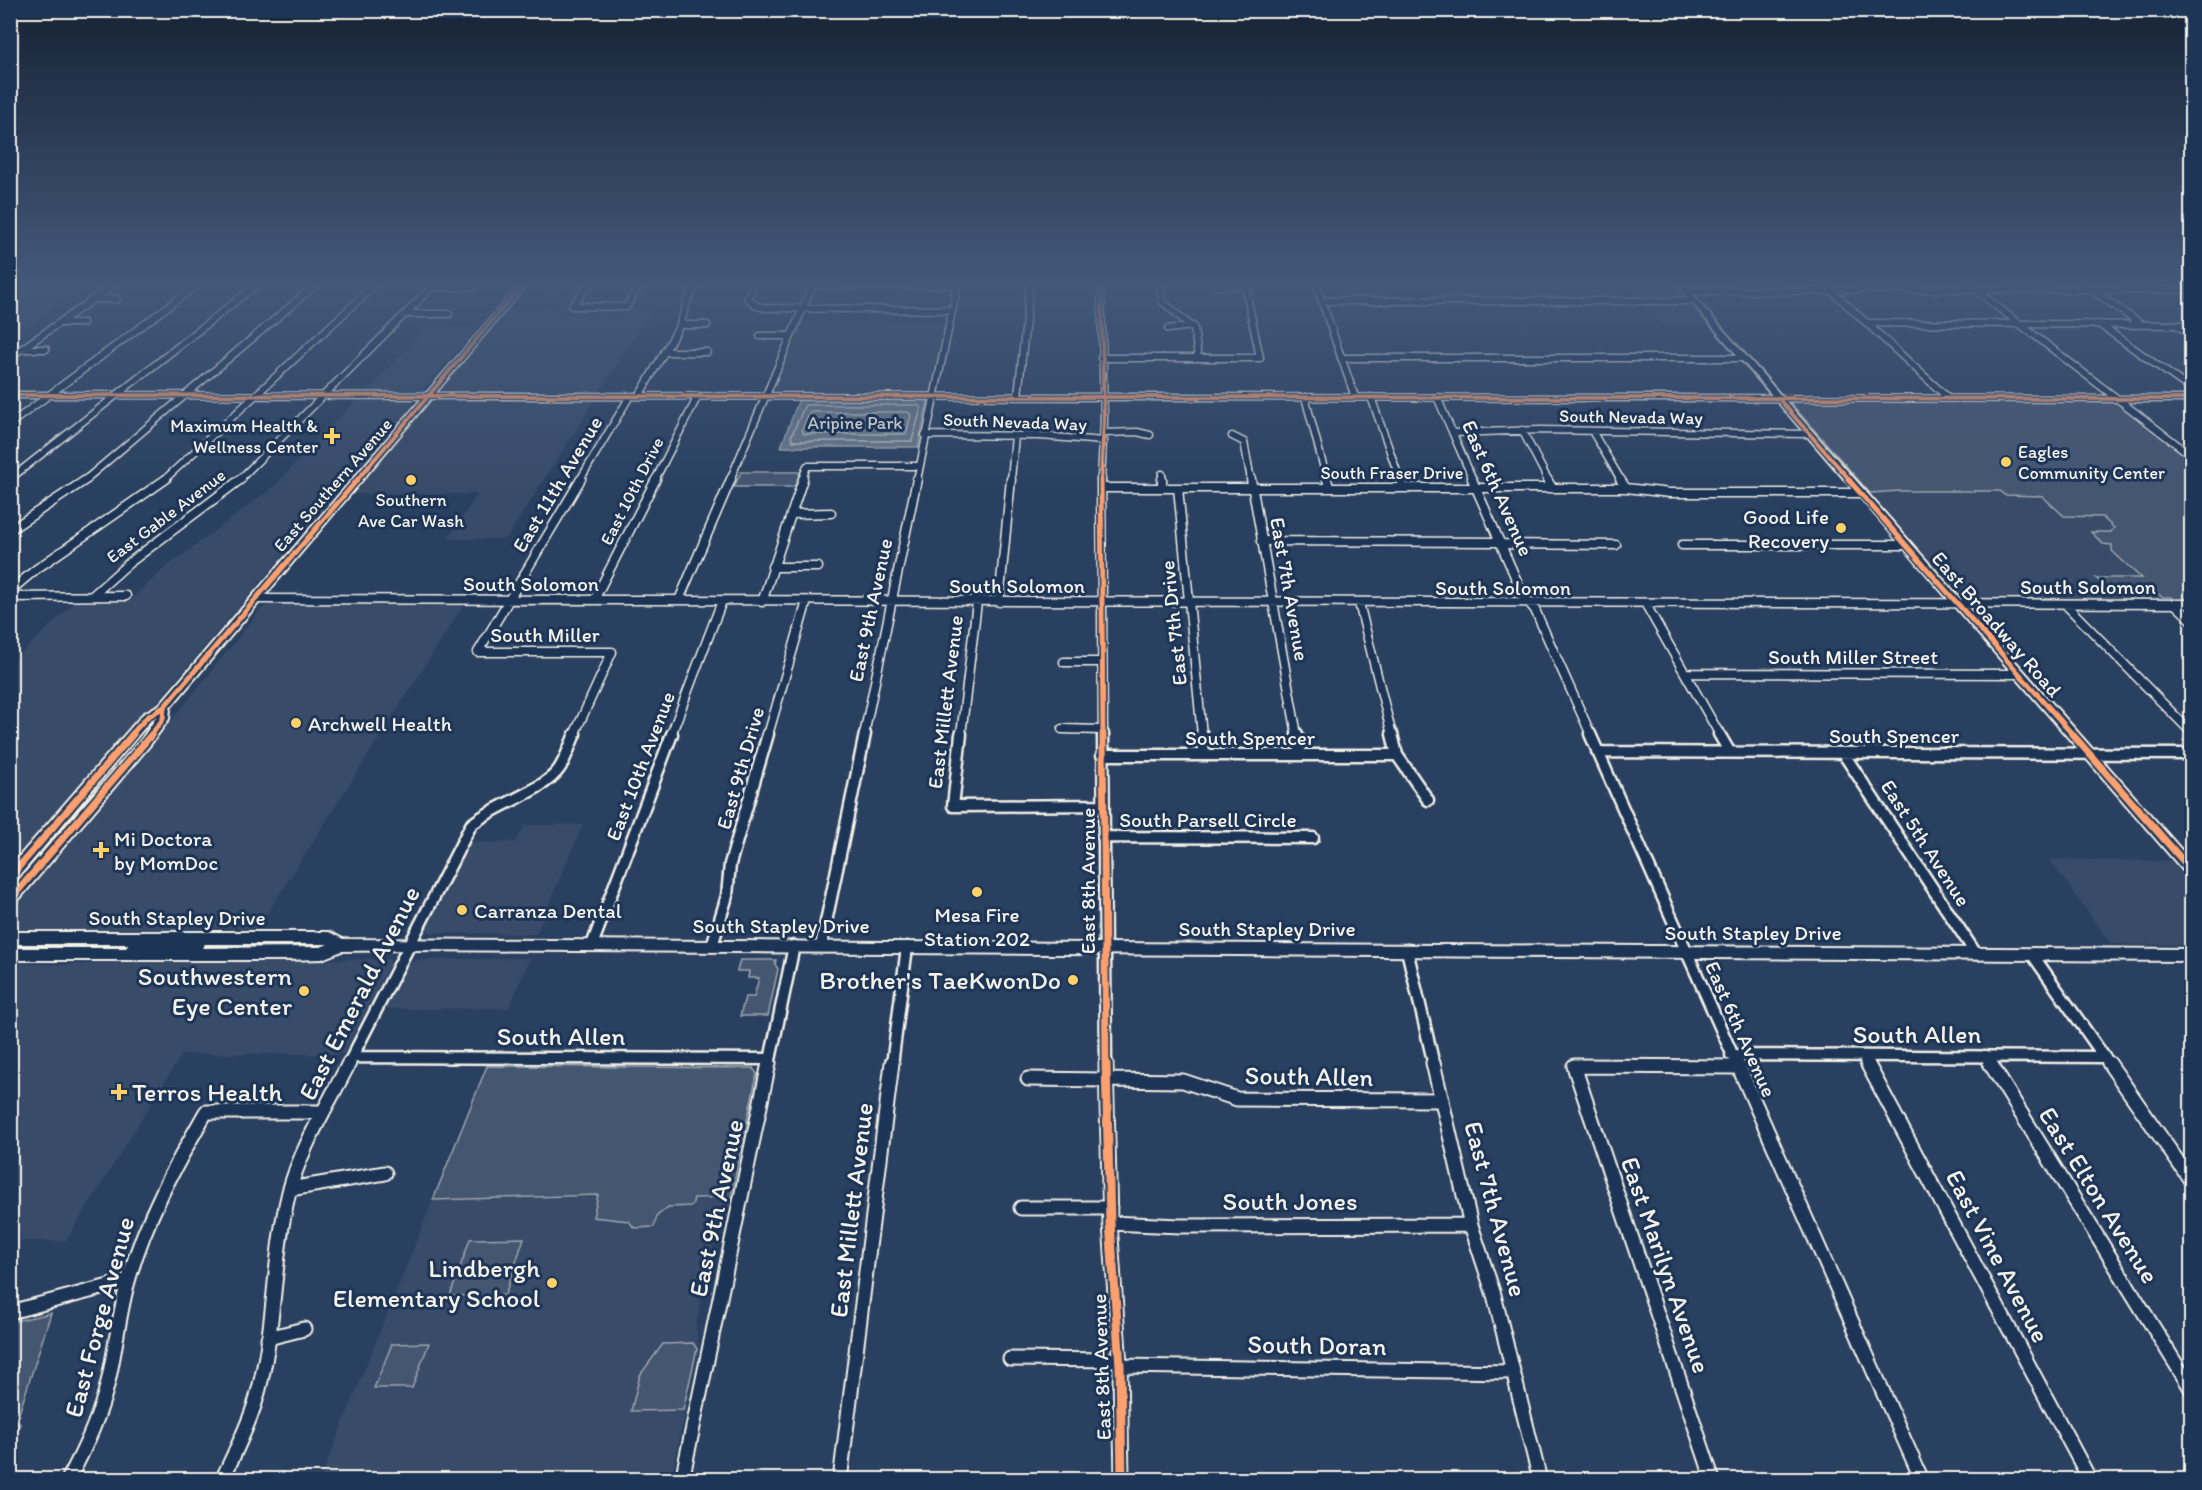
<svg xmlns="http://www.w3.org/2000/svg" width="2202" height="1490" font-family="Itim,sans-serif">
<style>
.built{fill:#374c69}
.green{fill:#445771;stroke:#9ca4ac;stroke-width:1.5}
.water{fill:#6a788a;stroke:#a1a8b0;stroke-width:1.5}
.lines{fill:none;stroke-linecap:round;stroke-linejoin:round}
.shore{stroke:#bdc1c2;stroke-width:1.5}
.minor-far3-casing{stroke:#f4f1e8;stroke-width:9}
.minor-far2-casing{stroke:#f4f1e8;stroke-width:11}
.minor-far1-casing{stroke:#f4f1e8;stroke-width:15}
.minor-casing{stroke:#f4f1e8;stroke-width:17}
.major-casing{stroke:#f4f1e8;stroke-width:4}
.minor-far3{stroke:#1d3557;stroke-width:6}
.minor-far2{stroke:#1d3557;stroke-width:8}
.minor-far1{stroke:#1d3557;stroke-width:10}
.minor{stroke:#1d3557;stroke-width:13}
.major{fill:#1d3557;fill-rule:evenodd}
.cycleway-far3-casing{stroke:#1d3557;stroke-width:6}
.cycleway-far2-casing{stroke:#1d3557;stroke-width:8}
.cycleway-far1-casing{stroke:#1d3557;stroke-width:10}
.cycleway-casing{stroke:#1d3557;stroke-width:13}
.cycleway-far3{stroke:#fca06f;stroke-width:4}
.cycleway-far2{stroke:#fca06f;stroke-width:5}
.cycleway-far1{stroke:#fca06f;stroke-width:7}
.cycleway{stroke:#fca06f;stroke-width:9}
.poi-dot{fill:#ffd166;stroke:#1d3557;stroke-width:2}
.labels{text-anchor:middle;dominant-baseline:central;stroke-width:6;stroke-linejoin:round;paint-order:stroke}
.far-street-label{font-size:18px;fill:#f4f1e8;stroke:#1d3557}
.far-park-label{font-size:18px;fill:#bfc3c4;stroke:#1d3557}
.far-poi-label{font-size:18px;fill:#f4f1e8;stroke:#1d3557;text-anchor:end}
.street-label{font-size:21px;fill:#f4f1e8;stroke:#1d3557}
.poi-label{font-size:21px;fill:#f4f1e8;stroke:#1d3557;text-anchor:start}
.near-poi-label{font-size:26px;fill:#f4f1e8;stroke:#1d3557;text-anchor:end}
.near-street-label{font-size:26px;fill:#f4f1e8;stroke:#1d3557}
</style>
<rect width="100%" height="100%" fill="#2a4060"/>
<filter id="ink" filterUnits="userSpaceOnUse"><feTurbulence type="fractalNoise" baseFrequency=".0167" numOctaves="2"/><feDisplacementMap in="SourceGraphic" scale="12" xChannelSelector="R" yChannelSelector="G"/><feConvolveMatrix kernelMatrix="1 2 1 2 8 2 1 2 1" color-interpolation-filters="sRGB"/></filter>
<g filter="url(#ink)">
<path class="built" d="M 16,282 L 92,282 L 11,337 L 11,285 Z
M 532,282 L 565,282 L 556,293 L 523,292 Z
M 1625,282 L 1670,282 L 1708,324 L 1660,325 Z
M 511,307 L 563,308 L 560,314 L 626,314 L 629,310 L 651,310 L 599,393 L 441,393 L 441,390 Z
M 797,322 L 949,322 L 933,397 L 766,396 Z
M 426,328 L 478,328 L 422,391 L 366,392 Z
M 443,398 L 596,398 L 506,539 L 447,539 L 478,494 L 354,494 L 430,403 Z
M 356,400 L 412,400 L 414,403 L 11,872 L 11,663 L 79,598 L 131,599 L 165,568 L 273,487 Z
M 1900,491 L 2000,491 L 2039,495 L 2064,516 L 2102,517 L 2114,528 L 2111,532 L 2176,601 L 1965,600 L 1870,493 Z
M 273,603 L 465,603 L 258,928 L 189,928 L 160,931 L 11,931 L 11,910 L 59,856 L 99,809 L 108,793 L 154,742 L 262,608 Z
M 525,825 L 583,825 L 536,934 L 436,933 L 425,931 L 424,927 L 468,843 L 516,842 Z
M 2049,859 L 2171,861 L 2191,884 L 2191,945 L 2111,944 Z
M 530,958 L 509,1008 L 385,1009 L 406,966 L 415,960 Z
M 385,959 L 390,960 L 390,965 L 344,1054 L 182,1054 L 66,1241 L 11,1241 L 11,963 L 68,965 L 98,963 Z
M 487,1066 L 752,1068 L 757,1074 L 726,1219 L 714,1242 L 696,1323 L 698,1349 L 671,1479 L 320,1480 Z"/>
<path class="green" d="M 1789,401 L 2114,401 L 2118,402 L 2191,459 L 2191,601 L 2176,601 L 2171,597 L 2162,597 L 2154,590 L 2108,590 L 2096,578 L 2141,578 L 2112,551 L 2112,545 L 2103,544 L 2091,532 L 2111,532 L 2114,528 L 2102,517 L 2064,516 L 2042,496 L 2004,495 L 2000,491 L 1900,491 L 1870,493 Z
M 741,472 L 800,472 L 796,484 L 792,487 L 734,487 Z
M 740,960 L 776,960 L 775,964 L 778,969 L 768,1016 L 740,1016 L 745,997 L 754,997 L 759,978 L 748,978 L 749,971 L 737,971 Z
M 487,1066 L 753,1068 L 757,1074 L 731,1197 L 694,1198 L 692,1206 L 668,1207 L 657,1216 L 654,1227 L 634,1228 L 629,1221 L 593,1217 L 598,1195 L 433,1200 Z
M 524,1238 L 505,1295 L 450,1296 L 470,1239 Z
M 51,1313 L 16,1423 L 20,1423 L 18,1429 L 14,1430 L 11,1442 L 11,1322 Z
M 429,1343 L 412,1388 L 374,1388 L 392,1344 Z
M 693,1343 L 697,1349 L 683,1410 L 631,1411 L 640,1375 L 663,1344 Z"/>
<path class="water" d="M 799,399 L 926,399 L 928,401 L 918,447 L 781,447 Z"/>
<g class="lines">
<path class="shore" d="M 805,405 L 918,405 L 921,408 L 912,441 L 793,441 L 791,437 Z
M 810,412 L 908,412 L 911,415 L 906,434 L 804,434 L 802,430 Z"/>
<defs>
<path id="minor-far3" d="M 591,282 L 572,306 L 626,307 L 642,282
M 755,282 L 747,298 L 757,306 L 766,308 L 952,310
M 1101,282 L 1104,421 L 1101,480
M 1160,282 L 1162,301 L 1194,329 L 1198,358
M 1216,282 L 1217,286 L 1253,286
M 1315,282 L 1355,397
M 1822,282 L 1948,398
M 1965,282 L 2192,456
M 2080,282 L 2141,324
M 812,285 L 957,285
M 431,287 L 474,287
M 1830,289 L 2192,290
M 1685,291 L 1833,291
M 93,299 L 117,299
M 1322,301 L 1693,301
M 405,314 L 449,314
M 59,323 L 83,323
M 1868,323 L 2192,325
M 2099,324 L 2192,390
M 680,325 L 707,325
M 2176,325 L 2192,335
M 1168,329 L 1193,326
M 760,336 L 791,336
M 22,349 L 46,349
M 664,352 L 707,352
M 10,357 L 118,282
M 1101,358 L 1260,358 L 1245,286
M 1341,358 L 1743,358
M 10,395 L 2192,399
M 639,396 L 680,325 L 688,299 L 698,282
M 1018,396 L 1030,282
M 1305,397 L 1327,480
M 1371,397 L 1400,480
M 1437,397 L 1473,480
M 10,424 L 201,282
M 1522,430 L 1548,480
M 1592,431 L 1621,480
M 1104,433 L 1137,432 L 1150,435
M 1453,433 L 1540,430 L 1810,434
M 925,435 L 1040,436 L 1104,441
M 1232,436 L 1244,442 L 1251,480
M 1162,474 L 1162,480
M 10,479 L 260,282
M 85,480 L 319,282
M 164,480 L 378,282
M 239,480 L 437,282
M 580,480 L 630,396
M 655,480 L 698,396
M 730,480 L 814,282
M 802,480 L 807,466 L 919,466
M 917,480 L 958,282
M 1011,480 L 1015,436"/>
<path id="minor-far2" d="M 1101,479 L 1103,735
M 1162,479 L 1162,488
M 1251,479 L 1297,735
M 1327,479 L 1329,487
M 1400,479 L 1403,488
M 1472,479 L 1524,597 L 1535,610 L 1591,735
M 1547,479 L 1552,488
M 1620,479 L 1626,488
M 1101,488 L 1626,488 L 1670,493 L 1862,493
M 1178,488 L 1202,735
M 791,514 L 831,513
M 10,530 L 87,479
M 1261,541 L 1500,542
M 1501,544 L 1616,545
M 1682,545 L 1907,545
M 772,567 L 818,567
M 10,591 L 35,570 L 166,479
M 92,596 L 129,563 L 241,479
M 10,597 L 126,596
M 256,599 L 2192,604
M 594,600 L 656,479
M 679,600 L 731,479
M 762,602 L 803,479
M 999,602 L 1011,479
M 1359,603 L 1392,735
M 1645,603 L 1720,735
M 2065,604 L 2192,733
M 2175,604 L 2192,620
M 478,652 L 581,479
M 478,652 L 612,652 L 574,735
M 1064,662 L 1102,662
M 1685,673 L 2020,674
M 1062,729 L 1102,730
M 671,735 L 722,601
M 768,735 L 807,601
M 864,735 L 917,479
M 961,735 L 977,602"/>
<path id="minor-far1" d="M 961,734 L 953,806 L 1103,805
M 1103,734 L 1106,1065
M 1202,734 L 1204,755
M 1297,734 L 1301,755
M 1392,734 L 1397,755 L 1428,800
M 1590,734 L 1737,1065
M 1719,734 L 1729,751
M 1597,752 L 2192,754
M 1843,753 L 1976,954
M 1102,755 L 1397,755
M 1103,837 L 1313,838
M 592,945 L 672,734
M 712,946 L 727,896 L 730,864 L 768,734
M 821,946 L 865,734
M 1407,950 L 1434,1065
M 2032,954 L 2110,1065
M 1731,1055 L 2103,1057
M 1863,1056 L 1868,1065
M 1985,1056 L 1991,1065
M 352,1057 L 770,1059
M 348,1065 L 471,825 C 495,804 543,792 559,769 C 566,759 570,745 575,734
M 769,1065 L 794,946
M 892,1065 L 907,947"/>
<path id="minor" d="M 1106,1063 L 1110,1223 L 1120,1366 L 1122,1480
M 1433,1063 L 1471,1225 L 1494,1295 L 1540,1480
M 1737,1063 L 1922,1480
M 1867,1063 L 2090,1480
M 1990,1063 L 2192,1390
M 2109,1063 L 2192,1182
M 1028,1079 L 1183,1081 L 1237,1099 L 1442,1100
M 290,1189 L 385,1173
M 1021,1208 L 1110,1208
M 1110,1223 L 1180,1226 L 1471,1225
M 10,1312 L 128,1281
M 268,1338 L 304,1329
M 1010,1359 L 1120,1360
M 1120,1366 L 1513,1372
M 68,1480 C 85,1449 100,1416 108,1382 C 116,1348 119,1312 129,1278 C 146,1218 175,1166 206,1112 L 323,1112
M 222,1480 C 234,1454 248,1427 256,1400 C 276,1332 272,1260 289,1192 C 301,1147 328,1105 349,1063
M 682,1480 L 769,1063
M 840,1480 L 892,1063
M 1713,1480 L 1574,1066 L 1737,1067"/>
<path id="major" d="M 522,282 L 529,282 L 170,708 L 169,719 L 150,745 L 15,904 L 10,905 L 10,890 L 142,739 L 157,716 L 151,720 L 15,881 L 10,882 L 10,867 L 143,714 L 160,704 Z
M 1674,282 L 1681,282 L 2192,862 L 2192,876 L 2187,875 Z
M 10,932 L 329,932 L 343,939 L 2192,949 L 2192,961 L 409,950 L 342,951 L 322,959 L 284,960 L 10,960 L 10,948 L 126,948 L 129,944 L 10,944 ZM 205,944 L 328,944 L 321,947 L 202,948 Z"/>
</defs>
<use href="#minor-far3" class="minor-far3-casing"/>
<use href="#minor-far2" class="minor-far2-casing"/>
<use href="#minor-far1" class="minor-far1-casing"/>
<use href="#minor" class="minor-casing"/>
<use href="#major" class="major-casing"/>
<use href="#minor-far3" class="minor-far3"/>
<use href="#minor-far2" class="minor-far2"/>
<use href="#minor-far1" class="minor-far1"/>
<use href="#minor" class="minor"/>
<use href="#major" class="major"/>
<defs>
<path id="cycleway-far3" d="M 1101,282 L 1104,421 L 1101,480
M 10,395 L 2192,399
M 1778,398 L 1850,480
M 357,480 L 525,282"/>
<path id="cycleway-far2" d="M 1101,479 L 1103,735
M 1848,479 L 2073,735
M 131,735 L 147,717 L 164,707 L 358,479
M 151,735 L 163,719 L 164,707"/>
<path id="cycleway-far1" d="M 1103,734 L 1106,1065
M 2072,734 L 2192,871
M 10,877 L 133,734
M 10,900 L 152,734"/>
<path id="cycleway" d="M 1106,1063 L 1110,1223 L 1120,1366 L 1122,1480"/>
</defs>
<use href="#cycleway-far3" class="cycleway-far3-casing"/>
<use href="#cycleway-far2" class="cycleway-far2-casing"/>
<use href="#cycleway-far1" class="cycleway-far1-casing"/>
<use href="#cycleway" class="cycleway-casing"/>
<use href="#cycleway-far3" class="cycleway-far3"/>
<use href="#cycleway-far2" class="cycleway-far2"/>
<use href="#cycleway-far1" class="cycleway-far1"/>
<use href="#cycleway" class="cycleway"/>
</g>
</g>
<linearGradient id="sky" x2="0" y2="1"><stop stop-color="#172335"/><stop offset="0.58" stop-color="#44597a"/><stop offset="1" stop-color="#44597a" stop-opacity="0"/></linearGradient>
<rect width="2202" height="490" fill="url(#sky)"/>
<g class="poi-dot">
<path d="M329 427h6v6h6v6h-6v6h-6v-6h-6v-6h6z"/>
<circle cx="2006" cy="462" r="6"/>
<circle cx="411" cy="480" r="6"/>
<circle cx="1841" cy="528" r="6"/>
<circle cx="296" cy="723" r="6"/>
<path d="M98 841h6v6h6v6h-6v6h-6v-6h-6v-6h6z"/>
<circle cx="977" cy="892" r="6"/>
<circle cx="462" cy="910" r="6"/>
<circle cx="1073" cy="980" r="6"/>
<circle cx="304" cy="991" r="6"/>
<path d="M116 1083h6v6h6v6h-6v6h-6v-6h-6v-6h6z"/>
<circle cx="552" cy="1283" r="6"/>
</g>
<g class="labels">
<g class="far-street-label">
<text transform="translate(1631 417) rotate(1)">South Nevada Way</text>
<text transform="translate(1015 422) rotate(2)">South Nevada Way</text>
<text x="1392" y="473">South Fraser Drive</text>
<text transform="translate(333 485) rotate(-49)">East Southern Avenue</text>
<text transform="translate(632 491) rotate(-63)">East 10th Drive</text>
<text transform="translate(166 516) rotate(-37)">East Gable Avenue</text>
</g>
<g class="far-park-label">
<text x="855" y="423">Aripine Park</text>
</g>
<g class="far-poi-label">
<text x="318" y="426">Maximum Health &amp;<tspan x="318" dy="21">Wellness Center</tspan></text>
<text x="2018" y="452" text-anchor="start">Eagles<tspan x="2018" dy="21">Community Center</tspan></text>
<text x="411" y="500" text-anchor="middle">Southern<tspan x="411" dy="21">Ave Car Wash</tspan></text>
</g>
<g class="street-label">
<text transform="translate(557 484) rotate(-59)">East 11th Avenue</text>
<text transform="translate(1498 488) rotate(66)">East 6th Avenue</text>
<text x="531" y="583">South Solomon</text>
<text x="1017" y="585">South Solomon</text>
<text x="2088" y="586">South Solomon</text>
<text x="1503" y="587">South Solomon</text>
<text transform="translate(1290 589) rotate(80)">East 7th Avenue</text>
<text transform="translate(870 610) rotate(-78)">East 9th Avenue</text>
<text transform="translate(1173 623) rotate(-96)">East 7th Drive</text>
<text transform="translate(1997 624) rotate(49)">East Broadway Road</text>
<text x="545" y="634">South Miller</text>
<text x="1853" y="656">South Miller Street</text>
<text transform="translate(945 702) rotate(-83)">East Millett Avenue</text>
<text x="1894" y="735">South Spencer</text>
<text x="1250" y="737">South Spencer</text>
<text transform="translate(640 766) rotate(-69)">East 10th Avenue</text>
<text transform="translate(740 768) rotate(-74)">East 9th Drive</text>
<text x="1208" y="819">South Parsell Circle</text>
<text transform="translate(1926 843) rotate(57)">East 5th Avenue</text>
<text transform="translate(1087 881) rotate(-90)">East 8th Avenue</text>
<text x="177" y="917">South Stapley Drive</text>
<text x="781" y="925">South Stapley Drive</text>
<text x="1267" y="928">South Stapley Drive</text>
<text x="1753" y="932">South Stapley Drive</text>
<text transform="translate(1741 1029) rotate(66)">East 6th Avenue</text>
<text transform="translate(1101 1367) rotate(-92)">East 8th Avenue</text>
</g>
<g class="poi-label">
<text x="1829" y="516" text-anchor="end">Good Life<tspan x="1829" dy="24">Recovery</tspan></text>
<text x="308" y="723">Archwell Health</text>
<text x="114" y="838">Mi Doctora<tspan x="114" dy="24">by MomDoc</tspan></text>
<text x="474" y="910">Carranza Dental</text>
<text x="977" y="914" text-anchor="middle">Mesa Fire<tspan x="977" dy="24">Station 202</tspan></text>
</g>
<g class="near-poi-label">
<text x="292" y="976">Southwestern<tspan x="292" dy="30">Eye Center</tspan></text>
<text x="1061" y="980">Brother's TaeKwonDo</text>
<text x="132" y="1092" text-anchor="start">Terros Health</text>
<text x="540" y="1268">Lindbergh<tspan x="540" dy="30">Elementary School</tspan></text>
</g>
<g class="near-street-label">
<text transform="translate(359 993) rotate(-63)">East Emerald Avenue</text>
<text x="1917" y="1034">South Allen</text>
<text x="561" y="1036">South Allen</text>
<text transform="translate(1309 1076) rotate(1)">South Allen</text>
<text transform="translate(2099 1195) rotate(58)">East Elton Avenue</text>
<text x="1290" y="1201">South Jones</text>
<text transform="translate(716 1208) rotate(-78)">East 9th Avenue</text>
<text transform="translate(1496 1209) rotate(75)">East 7th Avenue</text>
<text transform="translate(851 1210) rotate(-83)">East Millett Avenue</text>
<text transform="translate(1998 1256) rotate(62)">East Vine Avenue</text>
<text transform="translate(1666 1265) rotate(71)">East Marilyn Avenue</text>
<text transform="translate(99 1317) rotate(-75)">East Forge Avenue</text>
<text transform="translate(1317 1345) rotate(1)">South Doran</text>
</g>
</g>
<rect width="2202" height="1490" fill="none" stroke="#1d3557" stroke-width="36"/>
<rect x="18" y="18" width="2166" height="1454" fill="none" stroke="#f4f1e8" stroke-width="2" filter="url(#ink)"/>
</svg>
